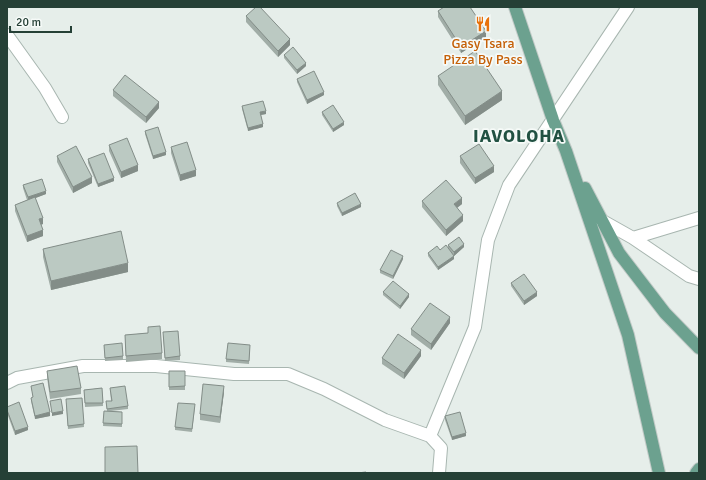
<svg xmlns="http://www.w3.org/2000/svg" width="706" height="480" font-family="Signika,sans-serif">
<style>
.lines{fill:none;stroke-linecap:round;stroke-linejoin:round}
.minor-casing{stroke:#a8b6b0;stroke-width:14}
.major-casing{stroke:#c2cac7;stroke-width:14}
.minor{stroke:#fff;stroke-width:12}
.major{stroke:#6ca18f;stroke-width:12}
.wall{fill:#a1ada7}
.shaded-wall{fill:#838d88}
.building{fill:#bbc9c2;stroke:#838d88}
.labels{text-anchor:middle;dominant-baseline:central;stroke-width:3.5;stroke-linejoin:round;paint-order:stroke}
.food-label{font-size:14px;fill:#c56008;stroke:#f6faf8}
.district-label{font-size:18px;font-weight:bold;letter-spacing:1px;fill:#215142;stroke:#f6faf8}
</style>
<rect width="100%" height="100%" fill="#e6eeea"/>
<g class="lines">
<defs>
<path id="minor" d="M 7,35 L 45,88 L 62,117
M 601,220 L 633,238 L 689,276 L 699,279
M 633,238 L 699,218
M 7,383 L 17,378 L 83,366 L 156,366 L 234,374 L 288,374 L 324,389 L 385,420 L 430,436 L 475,327 L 488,240 L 509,185 L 628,7
M 430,436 L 441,448 L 439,473"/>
<path id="major" d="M 515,7 L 553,120 L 566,151 L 628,335 L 659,473
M 585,188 L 619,253 L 665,313 L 699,348
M 696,473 L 699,469"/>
</defs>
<use href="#minor" class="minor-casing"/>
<use href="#major" class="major-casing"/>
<use href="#minor" class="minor"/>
<use href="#major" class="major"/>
</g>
<path class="wall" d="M 438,11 L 486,37 L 461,53 L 438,17 Z
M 246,16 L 290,45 L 278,57 L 246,22 Z
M 284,55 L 306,66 L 297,74 L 284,58 Z
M 438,76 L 502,100 L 465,125 L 438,85 Z
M 297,79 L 324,95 L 307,104 L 297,82 Z
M 113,90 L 159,108 L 146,123 L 113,96 Z
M 242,106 L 266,114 L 261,115 L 263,127 L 248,131 L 242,109 Z
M 322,112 L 344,125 L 333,132 L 322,115 Z
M 145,131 L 166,155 L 153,159 L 145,134 Z
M 109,145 L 138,171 L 121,178 L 109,151 Z
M 171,147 L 196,176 L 180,181 L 171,153 Z
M 57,156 L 92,183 L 73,193 L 57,162 Z
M 460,156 L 494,172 L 475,184 L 460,163 Z
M 88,159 L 114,181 L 98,187 L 88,163 Z
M 23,185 L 46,194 L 35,198 L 43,224 L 41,225 L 43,236 L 27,242 L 15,211 L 15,205 L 27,200 L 23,188 Z
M 422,201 L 462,204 L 457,208 L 463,221 L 446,236 L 422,207 Z
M 337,203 L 361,207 L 342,216 L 337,206 Z
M 448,245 L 464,247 L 454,256 L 454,259 L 438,270 L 428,256 L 428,253 L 448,248 Z
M 43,249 L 128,272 L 51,290 L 43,257 Z
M 403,259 L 393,279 L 380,273 L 380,270 Z
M 511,283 L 537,296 L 524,305 L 511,286 Z
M 383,292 L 409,297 L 400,309 L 383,295 Z
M 450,323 L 431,350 L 411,335 L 411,329 Z
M 148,327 L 162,353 L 162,359 L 126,362 L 125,335 L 148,333 Z
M 163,335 L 180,356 L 180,360 L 165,361 Z
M 104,345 L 123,356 L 123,360 L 105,361 Z
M 250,348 L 249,364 L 226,362 L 226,359 Z
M 421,356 L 404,379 L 382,364 L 382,358 Z
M 47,371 L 81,388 L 81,394 L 50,399 L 47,377 Z
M 169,371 L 185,371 L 185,390 L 169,390 Z
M 31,386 L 50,416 L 35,419 L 31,401 L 31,398 L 33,397 Z
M 102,388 L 103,406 L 85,407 L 84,390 Z
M 110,388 L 128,406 L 128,409 L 111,411 L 122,412 L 122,427 L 103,426 L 104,411 L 107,411 L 106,401 L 111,401 Z
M 224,392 L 220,423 L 200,420 L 200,414 Z
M 82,398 L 84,427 L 68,429 L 66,403 Z
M 7,407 L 28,430 L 15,435 L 7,413 Z
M 195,407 L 192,432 L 175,430 L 175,427 Z
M 445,416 L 466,436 L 452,440 L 445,420 Z"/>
<path class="shaded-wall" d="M 486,31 L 486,37 L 461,53 L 461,47 Z
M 290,39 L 290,45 L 278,57 L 278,51 Z
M 306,63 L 306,66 L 297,74 L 297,70 Z
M 502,91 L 502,100 L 465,125 L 465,116 Z
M 324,92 L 324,95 L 307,104 L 307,100 Z
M 159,102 L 159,108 L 146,123 L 146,117 Z
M 266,111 L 266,114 L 260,115 L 260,112 Z
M 344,122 L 344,125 L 333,132 L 333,129 Z
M 263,124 L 263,127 L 248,131 L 248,128 Z
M 166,152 L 166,155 L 153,159 L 153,156 Z
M 138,165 L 138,171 L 121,178 L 121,172 Z
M 494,166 L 494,172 L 475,184 L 475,178 Z
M 196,170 L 196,176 L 180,181 L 180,175 Z
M 92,177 L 92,183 L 73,193 L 73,187 Z
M 114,178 L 114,181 L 98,187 L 98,184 Z
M 46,191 L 46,194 L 28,201 L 28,197 Z
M 462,198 L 462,204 L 454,210 L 454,204 Z
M 361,204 L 361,207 L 342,216 L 342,213 Z
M 463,215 L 463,221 L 446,236 L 446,230 Z
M 43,218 L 43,224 L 39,225 L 39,219 Z
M 43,230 L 43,236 L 27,242 L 27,236 Z
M 464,244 L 464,247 L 454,256 L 454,252 Z
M 403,256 L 403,259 L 393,279 L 393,276 Z
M 454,256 L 454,259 L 438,270 L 438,267 Z
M 128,263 L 128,272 L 51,290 L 51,281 Z
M 537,292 L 537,296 L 524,305 L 524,301 Z
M 409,294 L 409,297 L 400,309 L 400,306 Z
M 450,317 L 450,323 L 431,350 L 431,344 Z
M 421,350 L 421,356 L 404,379 L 404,373 Z
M 224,386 L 224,392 L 220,423 L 220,417 Z
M 63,411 L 63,414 L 52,416 L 52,413 Z
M 50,412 L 50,416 L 35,419 L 35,416 Z
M 28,427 L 28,430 L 15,435 L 15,431 Z
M 466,433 L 466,436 L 452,440 L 452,437 Z"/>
<path class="building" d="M 256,7 L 260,7 L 290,39 L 278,51 L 246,16 Z
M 444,7 L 470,7 L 486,31 L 461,47 L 438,11 Z
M 293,47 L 306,63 L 297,70 L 284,55 Z
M 475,51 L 502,91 L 465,116 L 438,76 Z
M 314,71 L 324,92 L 307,100 L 297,79 Z
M 125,75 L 159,102 L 146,117 L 113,90 Z
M 263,101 L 266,111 L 260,112 L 263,124 L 248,128 L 242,106 Z
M 333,105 L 344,122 L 333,129 L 322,112 Z
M 158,127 L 166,152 L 153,156 L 145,131 Z
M 127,138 L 138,165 L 121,172 L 109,145 Z
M 187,142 L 196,170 L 180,175 L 171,147 Z
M 479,144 L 494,166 L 475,178 L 460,156 Z
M 76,146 L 92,177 L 73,187 L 57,156 Z
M 104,153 L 114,178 L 98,184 L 88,159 Z
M 42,179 L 46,191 L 28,197 L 23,185 Z
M 446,180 L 462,198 L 454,204 L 463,215 L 446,230 L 422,201 Z
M 355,193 L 361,204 L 342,213 L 337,203 Z
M 35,197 L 43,218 L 39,219 L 43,230 L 27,236 L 15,205 Z
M 121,231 L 128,263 L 51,281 L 43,249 Z
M 459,237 L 464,244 L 454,252 L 448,245 Z
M 446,245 L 454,256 L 438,267 L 428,253 L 437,246 L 440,250 Z
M 391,250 L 403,256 L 393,276 L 380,270 Z
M 524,274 L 537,292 L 524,301 L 511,283 Z
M 393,281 L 409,294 L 400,306 L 383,292 Z
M 430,303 L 450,317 L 431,344 L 411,329 Z
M 160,326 L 162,353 L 126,356 L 125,335 L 148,333 L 148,327 Z
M 178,331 L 180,356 L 165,358 L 163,332 Z
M 398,334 L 421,350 L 404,373 L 382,358 Z
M 122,343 L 123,356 L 105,358 L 104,345 Z
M 228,343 L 250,345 L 249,361 L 226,359 Z
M 77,366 L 81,388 L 50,392 L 47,371 Z
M 169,371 L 185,371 L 185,386 L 169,387 Z
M 43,383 L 50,412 L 35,416 L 31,398 L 33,397 L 31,386 Z
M 203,384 L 224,386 L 220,417 L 200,414 Z
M 125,386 L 128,406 L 107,409 L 106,401 L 112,401 L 110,388 Z
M 102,388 L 103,403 L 85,403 L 84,390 Z
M 82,398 L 84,424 L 68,426 L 66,399 Z
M 61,399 L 63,411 L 52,413 L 50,401 Z
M 19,402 L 28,427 L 15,431 L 7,410 L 7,407 Z
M 178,403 L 195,404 L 192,429 L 175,427 Z
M 104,411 L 122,412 L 122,424 L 103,423 Z
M 460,412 L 466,433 L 452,437 L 445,416 Z
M 137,446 L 138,473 L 105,473 L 105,447 Z
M 366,472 L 366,473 L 357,473 Z"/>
<defs>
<symbol id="restaurant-bare" viewBox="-9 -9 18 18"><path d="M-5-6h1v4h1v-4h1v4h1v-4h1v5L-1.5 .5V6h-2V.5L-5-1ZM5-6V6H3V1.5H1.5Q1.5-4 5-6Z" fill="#e8710a" stroke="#f6faf8" stroke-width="2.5" paint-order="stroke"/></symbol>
</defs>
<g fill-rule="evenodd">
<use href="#restaurant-bare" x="472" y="13" width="22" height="22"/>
</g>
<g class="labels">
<g class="food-label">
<text x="483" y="43">Gasy Tsara<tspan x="483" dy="16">Pizza By Pass</tspan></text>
</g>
<g class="district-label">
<text x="519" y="136">IAVOLOHA</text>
</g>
</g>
<rect width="706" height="480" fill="none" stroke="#254036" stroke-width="16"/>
<path d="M10 26v6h61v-6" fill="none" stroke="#254036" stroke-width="2"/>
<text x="16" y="26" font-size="12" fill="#254036" stroke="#f6faf8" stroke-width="3" paint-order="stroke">20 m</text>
</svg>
